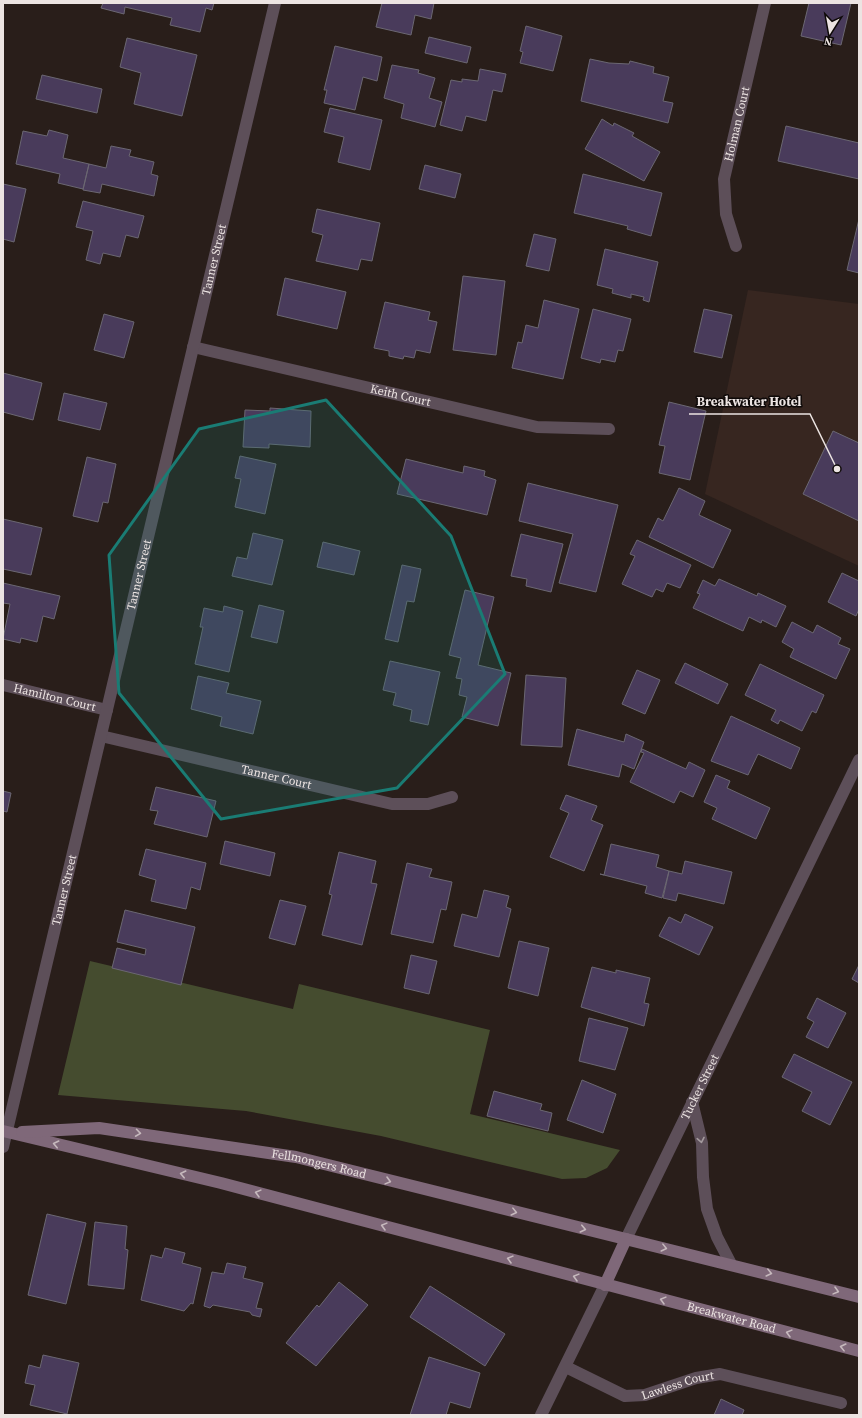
<svg xmlns="http://www.w3.org/2000/svg" width="862" height="1418" font-family="'Source Serif 4',serif">
<style>
.built{fill:#372620}
.green{fill:#454c2f}
.building{fill:#493b5b;stroke:#6b6772}
.lines{fill:none;stroke-linecap:round;stroke-linejoin:round}
.minor{stroke:#5d4f59;stroke-width:12}
.tertiary{stroke:#5d4f59;stroke-width:12}
.secondary{stroke:#7f6879;stroke-width:12}
.oneway{stroke:#c6b9bd}
.oneway2{stroke:#a49a9e}
.marked{fill:#1a7c74;fill-opacity:0.2;stroke:#1a7c74;stroke-width:3;stroke-linejoin:round}
.labels{text-anchor:middle;dominant-baseline:central;stroke-width:3;stroke-linejoin:round;paint-order:stroke}
.street-label{font-size:12px;fill:#ece4e2;stroke:#0e0908}
.leader{fill:none;stroke:#ece4e2;stroke-width:1.5}
.callout-dot{fill:#ece4e2;stroke:#0e0908;stroke-width:1.5}
.callout-label{font-size:13px;text-anchor:middle;font-weight:bold;fill:#ece4e2;stroke:#0e0908;stroke-width:3;stroke-linejoin:round;paint-order:stroke}
</style>
<rect width="100%" height="100%" fill="#291e1a"/>
<path class="built" d="M 748,290 L 859,304 L 859,566 L 705,494 Z"/>
<path class="green" d="M 90,961 L 293,1009 L 299,984 L 490,1030 L 470,1114 L 620,1150 L 607,1168 L 586,1178 L 562,1179 L 381,1136 L 246,1111 L 58,1095 Z"/>
<path class="building" d="M 103,3 L 214,3 L 212,10 L 206,8 L 200,32 L 170,25 L 172,18 L 125,7 L 124,14 L 101,8 Z
M 382,3 L 434,3 L 431,19 L 415,15 L 411,35 L 376,27 Z
M 809,3 L 851,3 L 841,45 L 801,36 Z
M 526,26 L 562,36 L 553,71 L 520,63 L 523,52 L 520,51 Z
M 429,37 L 471,47 L 467,63 L 425,53 Z
M 127,38 L 197,55 L 182,116 L 134,104 L 141,73 L 120,67 Z
M 335,46 L 382,57 L 377,81 L 363,77 L 355,110 L 324,103 L 327,90 L 324,90 Z
M 590,59 L 609,63 L 629,64 L 630,61 L 654,67 L 653,73 L 669,77 L 663,101 L 673,103 L 668,123 L 581,101 Z
M 392,65 L 419,70 L 418,73 L 435,78 L 429,98 L 442,102 L 435,127 L 401,118 L 404,104 L 384,98 Z
M 480,69 L 506,74 L 502,92 L 493,90 L 486,121 L 466,116 L 462,131 L 440,125 L 451,80 L 462,82 L 462,79 L 478,81 Z
M 42,75 L 102,89 L 97,113 L 36,99 Z
M 330,108 L 382,120 L 370,170 L 338,162 L 344,137 L 324,132 Z
M 602,119 L 613,126 L 614,123 L 634,133 L 632,136 L 660,152 L 644,181 L 585,149 Z
M 786,126 L 859,143 L 859,179 L 778,161 Z
M 49,130 L 68,135 L 63,158 L 89,164 L 83,189 L 58,183 L 60,174 L 16,164 L 23,131 L 47,136 Z
M 111,146 L 131,150 L 129,156 L 154,162 L 151,174 L 158,176 L 154,196 L 102,184 L 100,193 L 83,190 L 89,164 L 106,168 Z
M 425,165 L 461,174 L 455,198 L 419,189 Z
M 583,174 L 662,193 L 651,236 L 627,229 L 628,226 L 574,213 Z
M 3,184 L 26,189 L 14,242 L 3,239 Z
M 83,201 L 144,216 L 138,238 L 126,235 L 120,257 L 103,253 L 100,264 L 86,260 L 93,231 L 76,227 Z
M 317,209 L 380,223 L 372,261 L 361,259 L 358,270 L 316,261 L 323,235 L 312,232 Z
M 859,219 L 859,273 L 847,270 Z
M 534,234 L 556,239 L 549,271 L 526,266 Z
M 605,249 L 658,262 L 649,302 L 643,300 L 644,297 L 631,294 L 631,298 L 612,293 L 613,289 L 597,285 Z
M 463,276 L 505,281 L 496,355 L 453,350 Z
M 285,278 L 346,292 L 337,329 L 277,315 Z
M 544,300 L 579,309 L 563,379 L 512,368 L 518,342 L 522,343 L 526,325 L 538,328 Z
M 385,302 L 430,312 L 428,320 L 437,322 L 430,353 L 416,350 L 414,358 L 404,356 L 403,359 L 389,356 L 389,351 L 374,348 Z
M 593,309 L 631,319 L 623,351 L 618,350 L 615,362 L 601,359 L 600,363 L 581,358 Z
M 704,309 L 732,315 L 722,358 L 694,352 Z
M 104,314 L 134,322 L 124,358 L 94,350 Z
M 3,373 L 42,383 L 33,420 L 3,412 Z
M 64,393 L 107,403 L 100,430 L 58,420 Z
M 669,402 L 706,411 L 690,480 L 659,473 L 665,446 L 659,445 Z
M 270,408 L 311,411 L 310,447 L 269,444 L 269,448 L 243,447 L 245,410 L 270,411 Z
M 833,431 L 859,443 L 859,521 L 803,494 Z
M 240,456 L 276,464 L 265,514 L 235,507 L 241,479 L 235,478 Z
M 87,457 L 116,464 L 108,503 L 103,502 L 98,522 L 73,516 Z
M 406,459 L 463,473 L 464,466 L 485,471 L 484,476 L 496,480 L 487,515 L 397,494 Z
M 528,483 L 618,505 L 596,592 L 559,583 L 573,534 L 519,521 Z
M 679,488 L 705,501 L 699,515 L 731,530 L 713,568 L 649,537 L 658,518 L 663,521 Z
M 3,519 L 42,528 L 31,575 L 3,569 Z
M 253,533 L 283,540 L 272,585 L 232,576 L 237,557 L 247,559 Z
M 521,534 L 563,544 L 551,592 L 526,586 L 527,579 L 511,576 Z
M 637,540 L 691,565 L 680,588 L 667,583 L 663,592 L 656,589 L 652,597 L 622,584 L 635,556 L 630,554 Z
M 323,542 L 360,551 L 354,575 L 317,567 Z
M 402,565 L 421,569 L 414,602 L 407,601 L 398,642 L 385,639 Z
M 842,573 L 859,581 L 859,609 L 856,616 L 828,602 Z
M 719,579 L 757,596 L 758,593 L 786,606 L 776,627 L 762,620 L 761,623 L 749,617 L 743,631 L 693,608 L 700,594 L 697,593 L 703,580 L 715,586 Z
M 3,583 L 60,596 L 54,619 L 43,616 L 37,642 L 21,638 L 20,643 L 3,639 L 10,604 L 3,603 Z
M 465,590 L 494,597 L 478,665 L 511,673 L 498,726 L 462,717 L 467,697 L 459,695 L 462,679 L 456,678 L 461,658 L 449,655 Z
M 259,605 L 284,611 L 277,643 L 251,637 Z
M 224,606 L 243,611 L 229,672 L 195,664 L 203,627 L 200,627 L 204,608 L 223,612 Z
M 792,622 L 813,633 L 817,625 L 841,638 L 838,644 L 850,649 L 836,679 L 790,657 L 794,649 L 782,642 Z
M 390,661 L 440,672 L 428,725 L 410,721 L 412,710 L 393,705 L 396,693 L 383,690 Z
M 685,663 L 728,684 L 718,704 L 675,683 Z
M 760,664 L 824,695 L 816,713 L 812,711 L 802,731 L 780,720 L 778,724 L 771,720 L 776,710 L 745,695 Z
M 637,670 L 660,680 L 645,714 L 622,704 Z
M 526,675 L 566,678 L 562,747 L 521,745 Z
M 198,676 L 229,683 L 226,693 L 261,701 L 253,734 L 220,726 L 222,717 L 191,709 Z
M 731,716 L 800,748 L 791,769 L 758,754 L 748,775 L 711,761 Z
M 577,729 L 624,742 L 626,734 L 644,742 L 634,769 L 622,764 L 619,777 L 568,765 Z
M 642,749 L 686,769 L 689,762 L 705,770 L 693,797 L 680,791 L 674,803 L 630,782 L 644,753 L 641,752 Z
M 716,775 L 730,781 L 727,788 L 770,808 L 756,839 L 712,819 L 717,808 L 704,802 Z
M 156,787 L 216,801 L 207,837 L 154,824 L 158,811 L 150,810 Z
M 3,791 L 11,793 L 7,812 L 3,811 Z
M 566,795 L 597,806 L 591,820 L 603,825 L 584,871 L 550,857 L 569,813 L 560,809 Z
M 225,841 L 275,853 L 270,876 L 220,864 Z
M 611,844 L 659,855 L 656,867 L 669,871 L 662,898 L 645,893 L 647,886 L 600,874 L 604,875 Z
M 146,849 L 206,863 L 200,890 L 191,887 L 186,909 L 151,901 L 156,880 L 139,875 Z
M 339,852 L 376,861 L 371,883 L 377,884 L 362,945 L 322,935 L 332,895 L 329,894 Z
M 685,861 L 732,872 L 724,904 L 678,893 L 676,901 L 663,898 L 669,871 L 682,874 Z
M 407,863 L 432,869 L 429,877 L 452,882 L 446,910 L 441,909 L 433,943 L 391,934 Z
M 484,890 L 509,896 L 506,907 L 511,909 L 499,957 L 454,946 L 462,914 L 477,918 Z
M 280,900 L 306,906 L 295,945 L 269,938 Z
M 125,910 L 195,927 L 181,985 L 112,968 L 117,948 L 145,955 L 146,949 L 117,942 Z
M 685,914 L 713,927 L 699,955 L 659,936 L 669,917 L 681,923 Z
M 519,941 L 549,948 L 538,996 L 508,988 Z
M 411,955 L 437,961 L 429,994 L 404,988 Z
M 859,965 L 859,983 L 852,979 Z
M 592,967 L 616,973 L 616,970 L 650,978 L 644,1003 L 649,1004 L 644,1026 L 581,1007 Z
M 817,998 L 846,1013 L 828,1048 L 806,1037 L 814,1022 L 807,1018 Z
M 589,1018 L 628,1028 L 615,1070 L 579,1061 Z
M 794,1054 L 852,1082 L 830,1125 L 802,1111 L 812,1092 L 782,1077 Z
M 582,1080 L 616,1094 L 603,1133 L 567,1120 Z
M 494,1091 L 542,1104 L 540,1110 L 552,1113 L 548,1131 L 487,1116 Z
M 47,1214 L 86,1223 L 66,1304 L 28,1295 Z
M 95,1222 L 127,1226 L 125,1249 L 128,1250 L 124,1289 L 88,1285 Z
M 165,1248 L 185,1253 L 182,1263 L 201,1268 L 193,1304 L 191,1303 L 184,1311 L 141,1300 L 151,1255 L 162,1258 Z
M 227,1263 L 246,1267 L 243,1278 L 263,1283 L 256,1308 L 262,1309 L 260,1317 L 252,1315 L 250,1312 L 213,1305 L 210,1308 L 204,1306 L 212,1272 L 224,1274 Z
M 339,1282 L 368,1305 L 316,1366 L 286,1343 L 317,1305 L 319,1307 Z
M 430,1286 L 505,1334 L 485,1366 L 410,1317 Z
M 43,1355 L 79,1363 L 67,1414 L 30,1405 L 35,1385 L 25,1383 L 29,1365 L 40,1368 Z
M 429,1357 L 480,1373 L 470,1408 L 450,1402 L 446,1415 L 410,1415 Z
M 721,1399 L 744,1410 L 742,1415 L 714,1415 Z"/>
<g class="lines">
<g class="minor">
<path id="s1" d="M 736,246 L 726,214 L 724,179 L 765,3"/>
<path id="s2" d="M 193,347 L 537,427 L 609,429"/>
<path id="s3" d="M 3,685 L 107,710"/>
<path id="s4" d="M 101,736 L 392,804 L 428,804 L 452,797"/>
<path id="s5" d="M 3,1147 L 275,3"/>
<path id="s6" d="M 566,1367 L 625,1396 L 645,1395 L 696,1378 L 720,1374 L 841,1403"/>
</g>
<g class="tertiary">
<path d="M 692,1102 L 702,1143 L 703,1177 L 707,1209 L 717,1237 L 731,1264"/>
<path id="s7" d="M 626,1239 L 859,760"/>
<path d="M 541,1415 L 605,1285"/>
</g>
<g class="secondary">
<path id="s8" d="M 3,1131 L 221,1183 L 859,1351"/>
<path id="s9" d="M 22,1132 L 99,1128 L 296,1157 L 859,1297"/>
<path d="M 605,1285 L 626,1239"/>
</g>
</g>
<defs><path id="oneway-chevron" d="M-2-3.5L2.5 0L-2 3.5" fill="none" stroke-width="1.6" stroke-linecap="round" stroke-linejoin="round"/></defs>
<g class="oneway">
<use href="#oneway-chevron" transform="translate(138 1133) rotate(8)"/>
<use href="#oneway-chevron" transform="translate(56 1144) rotate(-167)"/>
<use href="#oneway-chevron" transform="translate(183 1174) rotate(-167)"/>
<use href="#oneway-chevron" transform="translate(388 1181) rotate(15)"/>
<use href="#oneway-chevron" transform="translate(258 1193) rotate(-165)"/>
<use href="#oneway-chevron" transform="translate(514 1212) rotate(14)"/>
<use href="#oneway-chevron" transform="translate(384 1226) rotate(-165)"/>
<use href="#oneway-chevron" transform="translate(583 1229) rotate(13)"/>
<use href="#oneway-chevron" transform="translate(664 1248) rotate(14)"/>
<use href="#oneway-chevron" transform="translate(510 1259) rotate(-165)"/>
<use href="#oneway-chevron" transform="translate(769 1273) rotate(14)"/>
<use href="#oneway-chevron" transform="translate(576 1277) rotate(-165)"/>
<use href="#oneway-chevron" transform="translate(836 1291) rotate(15)"/>
<use href="#oneway-chevron" transform="translate(663 1300) rotate(-165)"/>
<use href="#oneway-chevron" transform="translate(789 1333) rotate(-165)"/>
<use href="#oneway-chevron" transform="translate(843 1347) rotate(-166)"/>
</g>
<use class="oneway2" href="#oneway-chevron" transform="translate(701 1140) rotate(79)"/>
<path class="marked" d="M 326,400 L 451,536 L 505,674 L 397,788 L 221,819 L 119,693 L 109,555 L 199,429 Z"/>
<g class="labels">
<g class="street-label">
<text stroke="none"><textPath href="#s1" startOffset="125">Holman Court</textPath></text>
<text stroke="none"><textPath href="#s5" startOffset="912">Tanner Street</textPath></text>
<text stroke="none"><textPath href="#s2" startOffset="213">Keith Court</textPath></text>
<text stroke="none"><textPath href="#s5" startOffset="588">Tanner Street</textPath></text>
<text stroke="none"><textPath href="#s3" startOffset="53">Hamilton Court</textPath></text>
<text stroke="none"><textPath href="#s4" startOffset="180">Tanner Court</textPath></text>
<text stroke="none"><textPath href="#s5" startOffset="264">Tanner Street</textPath></text>
<text stroke="none"><textPath href="#s7" startOffset="169">Tucker Street</textPath></text>
<text stroke="none"><textPath href="#s9" startOffset="300">Fellmongers Road</textPath></text>
<text stroke="none"><textPath href="#s8" startOffset="752">Breakwater Road</textPath></text>
<text stroke="none"><textPath href="#s6" startOffset="120">Lawless Court</textPath></text>
</g>
</g>
<path class="leader" d="M837 469L810 414H689"/>
<circle class="callout-dot" cx="837" cy="469" r="4"/>
<g class="callout-label">
<text x="749" y="406">Breakwater Hotel</text>
</g>
<rect width="862" height="1418" fill="none" stroke="#ece4e2" stroke-width="8"/>
<g transform="translate(830 32) rotate(191)" stroke="#0e0908" stroke-width="3" paint-order="stroke">
<path d="M0-3L7 15L0 10L-7 15Z" fill="#ece4e2"/>
<text y="-6" font-size="11" font-weight="bold" text-anchor="middle" fill="#ece4e2">N</text>
</g>
</svg>
